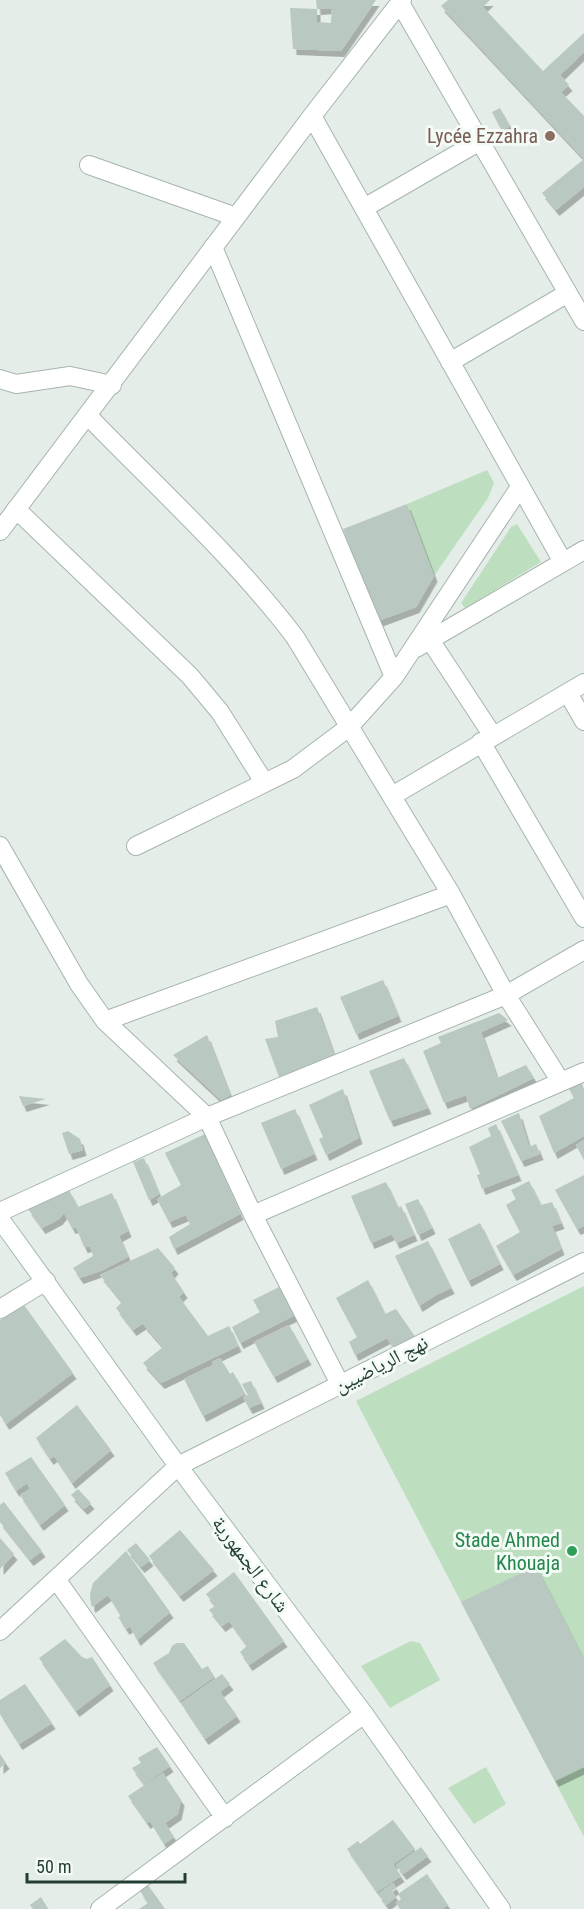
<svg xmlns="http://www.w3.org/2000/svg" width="584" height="1909" font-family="'Roboto Condensed','Noto Naskh Arabic',sans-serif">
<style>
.green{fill:#bddfc0}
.building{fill:#b9c8c0;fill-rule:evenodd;filter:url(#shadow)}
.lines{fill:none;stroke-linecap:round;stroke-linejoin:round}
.street-casing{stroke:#a6b5ad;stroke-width:20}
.secondary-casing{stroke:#a2b9ad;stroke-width:20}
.street{stroke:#fff;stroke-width:18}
.secondary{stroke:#fff;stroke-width:18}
.education-dot{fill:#8d6e63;stroke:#f4faf6;stroke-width:2}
.leisure-dot{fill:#2e9e5b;stroke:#f4faf6;stroke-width:2}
.labels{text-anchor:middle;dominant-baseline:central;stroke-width:6;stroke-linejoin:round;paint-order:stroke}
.education-label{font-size:20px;fill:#785e54;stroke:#f4faf6;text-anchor:end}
.street-label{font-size:20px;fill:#233f33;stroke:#f4faf6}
.leisure-label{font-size:20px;fill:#27864d;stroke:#f4faf6;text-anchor:end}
</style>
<defs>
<filter id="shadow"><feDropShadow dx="3.5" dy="6" stdDeviation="0" flood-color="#0004"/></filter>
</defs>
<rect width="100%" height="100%" fill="#e4ede7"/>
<path class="green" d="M 487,470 L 494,483 L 488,498 L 434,576 L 407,504 Z
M 517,524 L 541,562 L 465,608 L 461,603 L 511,527 Z
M 584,1286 L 584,1837 L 356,1401 Z
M 411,1641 L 420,1643 L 440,1680 L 390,1708 L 361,1666 Z
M 486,1767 L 506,1804 L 474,1824 L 448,1788 Z"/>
<path class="building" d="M 316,0 L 376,0 L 341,51 L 293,49 L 290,8 L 317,9 ZM 332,8 L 331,23 L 317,22 L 317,9 Z
M 448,0 L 490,0 L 483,7 L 543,71 L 584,33 L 584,52 L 560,75 L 569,85 L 561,92 L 584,116 L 584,159 L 441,6 Z
M 500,108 L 510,126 L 502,131 L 492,112 Z
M 584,159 L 584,187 L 556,210 L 542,193 Z
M 407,504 L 434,576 L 416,607 L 378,621 L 343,529 Z
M 383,980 L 398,1016 L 356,1034 L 340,997 Z
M 317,1007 L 334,1055 L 279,1077 L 265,1039 L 278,1037 L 275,1021 Z
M 499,1013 L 508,1020 L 481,1032 L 497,1078 L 526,1065 L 534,1078 L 470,1109 L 466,1095 L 444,1103 L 423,1051 L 441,1043 L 438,1037 Z
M 207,1035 L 230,1095 L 221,1100 L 173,1055 Z
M 404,1058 L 428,1108 L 390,1121 L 369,1071 Z
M 581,1082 L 584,1089 L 584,1136 L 554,1153 L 539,1116 L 574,1098 L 569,1089 Z
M 343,1089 L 359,1138 L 326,1155 L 319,1139 L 323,1137 L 309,1105 Z
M 19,1096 L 46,1099 L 23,1106 Z
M 295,1109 L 314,1154 L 281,1169 L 261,1123 Z
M 519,1113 L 529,1147 L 536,1144 L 540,1154 L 521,1161 L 501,1121 Z
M 496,1124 L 518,1175 L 482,1189 L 477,1175 L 480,1174 L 469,1147 L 491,1136 L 488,1128 Z
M 68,1131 L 80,1139 L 83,1150 L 69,1154 L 62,1133 Z
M 205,1134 L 240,1214 L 174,1249 L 169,1237 L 190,1224 L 186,1215 L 169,1222 L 157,1199 L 181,1185 L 165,1153 Z
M 584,1140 L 584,1160 L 576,1145 Z
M 144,1158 L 159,1194 L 149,1200 L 133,1162 Z
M 584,1175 L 584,1226 L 577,1229 L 555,1190 Z
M 529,1181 L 541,1205 L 552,1202 L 561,1223 L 552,1226 L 561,1249 L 513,1275 L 496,1246 L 520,1232 L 506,1205 L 516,1199 L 511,1190 Z
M 386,1182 L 398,1208 L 401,1206 L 414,1235 L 396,1243 L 392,1234 L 371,1243 L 351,1196 Z
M 69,1190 L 78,1207 L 112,1193 L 128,1231 L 119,1236 L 128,1257 L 103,1270 L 80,1278 L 73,1268 L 93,1256 L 90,1246 L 84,1247 L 76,1227 L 72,1228 L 64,1213 L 59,1219 L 42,1228 L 28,1209 Z
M 418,1199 L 432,1228 L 418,1235 L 405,1204 Z
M 480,1223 L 500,1264 L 468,1281 L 448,1239 Z
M 428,1241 L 451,1288 L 436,1295 L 419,1306 L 395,1256 Z
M 158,1248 L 175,1268 L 171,1273 L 184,1292 L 179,1297 L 208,1336 L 229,1326 L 238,1346 L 161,1383 L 143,1363 L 163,1347 L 143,1324 L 151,1318 L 133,1330 L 116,1308 L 122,1302 L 100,1275 Z
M 368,1280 L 385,1314 L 396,1309 L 416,1338 L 393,1348 L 387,1338 L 355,1355 L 349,1342 L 357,1337 L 336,1298 Z
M 281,1286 L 295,1315 L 240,1343 L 232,1327 L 260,1312 L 253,1300 Z
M 24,1305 L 73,1373 L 6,1424 L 0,1415 L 0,1320 Z
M 289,1325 L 308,1359 L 274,1377 L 254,1342 Z
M 220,1358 L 230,1374 L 233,1372 L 245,1394 L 203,1416 L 184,1379 L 213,1365 L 212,1362 Z
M 251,1381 L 261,1403 L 249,1408 L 243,1397 L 248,1395 L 242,1384 Z
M 77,1405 L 111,1450 L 72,1483 L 54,1456 L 50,1459 L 36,1438 Z
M 31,1457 L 65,1505 L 40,1525 L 20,1495 L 30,1489 L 27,1483 L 16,1491 L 5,1473 Z
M 78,1489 L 91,1503 L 84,1509 L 71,1495 Z
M 4,1502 L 42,1551 L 30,1560 L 0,1522 L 0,1505 Z
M 180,1530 L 214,1570 L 180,1596 L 149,1556 Z
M 0,1538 L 14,1554 L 0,1569 Z
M 136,1543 L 150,1560 L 141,1567 L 127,1550 Z
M 126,1551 L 170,1612 L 137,1640 L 130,1626 L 126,1629 L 118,1617 L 121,1616 L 108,1595 L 92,1607 L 91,1605 L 90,1594 L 93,1583 Z
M 536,1566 L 584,1659 L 584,1767 L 555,1781 L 461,1602 Z
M 234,1572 L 284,1641 L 249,1665 L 240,1652 L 247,1646 L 229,1621 L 222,1626 L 209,1610 L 215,1606 L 206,1594 Z
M 65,1639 L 82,1657 L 87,1659 L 92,1657 L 110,1685 L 76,1711 L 39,1658 Z
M 177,1643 L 184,1643 L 202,1669 L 208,1666 L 214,1677 L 180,1701 L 153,1663 L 169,1653 L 172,1646 Z
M 222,1674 L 230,1684 L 220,1692 L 237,1716 L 205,1739 L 181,1703 Z
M 25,1684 L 52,1723 L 19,1744 L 0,1714 L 0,1700 Z
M 157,1747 L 170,1766 L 144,1784 L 132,1768 L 141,1763 L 138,1758 Z
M 0,1754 L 6,1763 L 0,1768 Z
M 163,1773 L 181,1800 L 178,1814 L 165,1823 L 174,1837 L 164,1844 L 150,1821 L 147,1823 L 128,1796 Z
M 393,1820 L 415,1849 L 393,1864 L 401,1876 L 377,1892 L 347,1849 L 358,1841 L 360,1844 Z
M 421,1847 L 428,1856 L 403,1874 L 396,1865 Z
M 427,1874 L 448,1905 L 442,1909 L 400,1909 L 396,1903 L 401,1899 L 398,1894 Z
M 393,1883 L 396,1888 L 392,1891 L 396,1897 L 386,1905 L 378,1894 Z
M 148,1885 L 158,1899 L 165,1909 L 139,1909 L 148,1903 L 140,1891 Z
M 41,1897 L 48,1909 L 33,1909 L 30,1905 Z"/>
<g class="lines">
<defs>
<path id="street" d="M 400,3 L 584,321
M 312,116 L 563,562
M 89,165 L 236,217
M 364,208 L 480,141
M 213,247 L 394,677
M 450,362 L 568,293
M 0,379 L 16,384 L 70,376 L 112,385
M 88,416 C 158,488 234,557 295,637 L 451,894 L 506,995 L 561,1082
M 16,509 L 190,676 L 220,712 L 264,782
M 0,531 L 312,116 L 402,0
M 430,640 L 493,736
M 416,648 L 584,550
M 568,693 L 584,721
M 481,742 L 584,918
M 392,796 L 584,683
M 0,846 L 79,984 L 105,1021 L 207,1117 L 253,1215 L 340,1384
M 136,846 L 293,769 L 349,727 L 394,677 L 520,487
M 105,1021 L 451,894
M 0,1212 L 207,1117 L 506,995 L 584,950
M 253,1215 L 584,1072
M 0,1309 L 46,1281
M 56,1579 L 225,1818
M 0,1631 L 178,1466 L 584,1262
M 100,1909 L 364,1714"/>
<path id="secondary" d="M 0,1219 L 178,1466 L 364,1714 L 501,1909"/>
</defs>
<use href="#street" class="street-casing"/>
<use href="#secondary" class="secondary-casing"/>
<use href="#street" class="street"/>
<use href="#secondary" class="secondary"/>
</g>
<circle class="education-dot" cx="550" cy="136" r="6"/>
<circle class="leisure-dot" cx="572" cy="1551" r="6"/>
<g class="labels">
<g class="education-label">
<text x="538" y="136">Lycée Ezzahra</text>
</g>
<g class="street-label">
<text transform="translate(381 1364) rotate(-27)">نهج الرياضيين</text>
<text transform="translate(251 1564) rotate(53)">شارع الجمهورية</text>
</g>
<g class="leisure-label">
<text x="560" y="1540">Stade Ahmed<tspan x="560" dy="23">Khouaja</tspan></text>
</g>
</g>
<path d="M27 1873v9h158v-9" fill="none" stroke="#233f33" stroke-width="3"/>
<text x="36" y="1873" font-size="18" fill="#233f33" stroke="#f4faf6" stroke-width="4.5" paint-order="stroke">50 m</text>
</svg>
